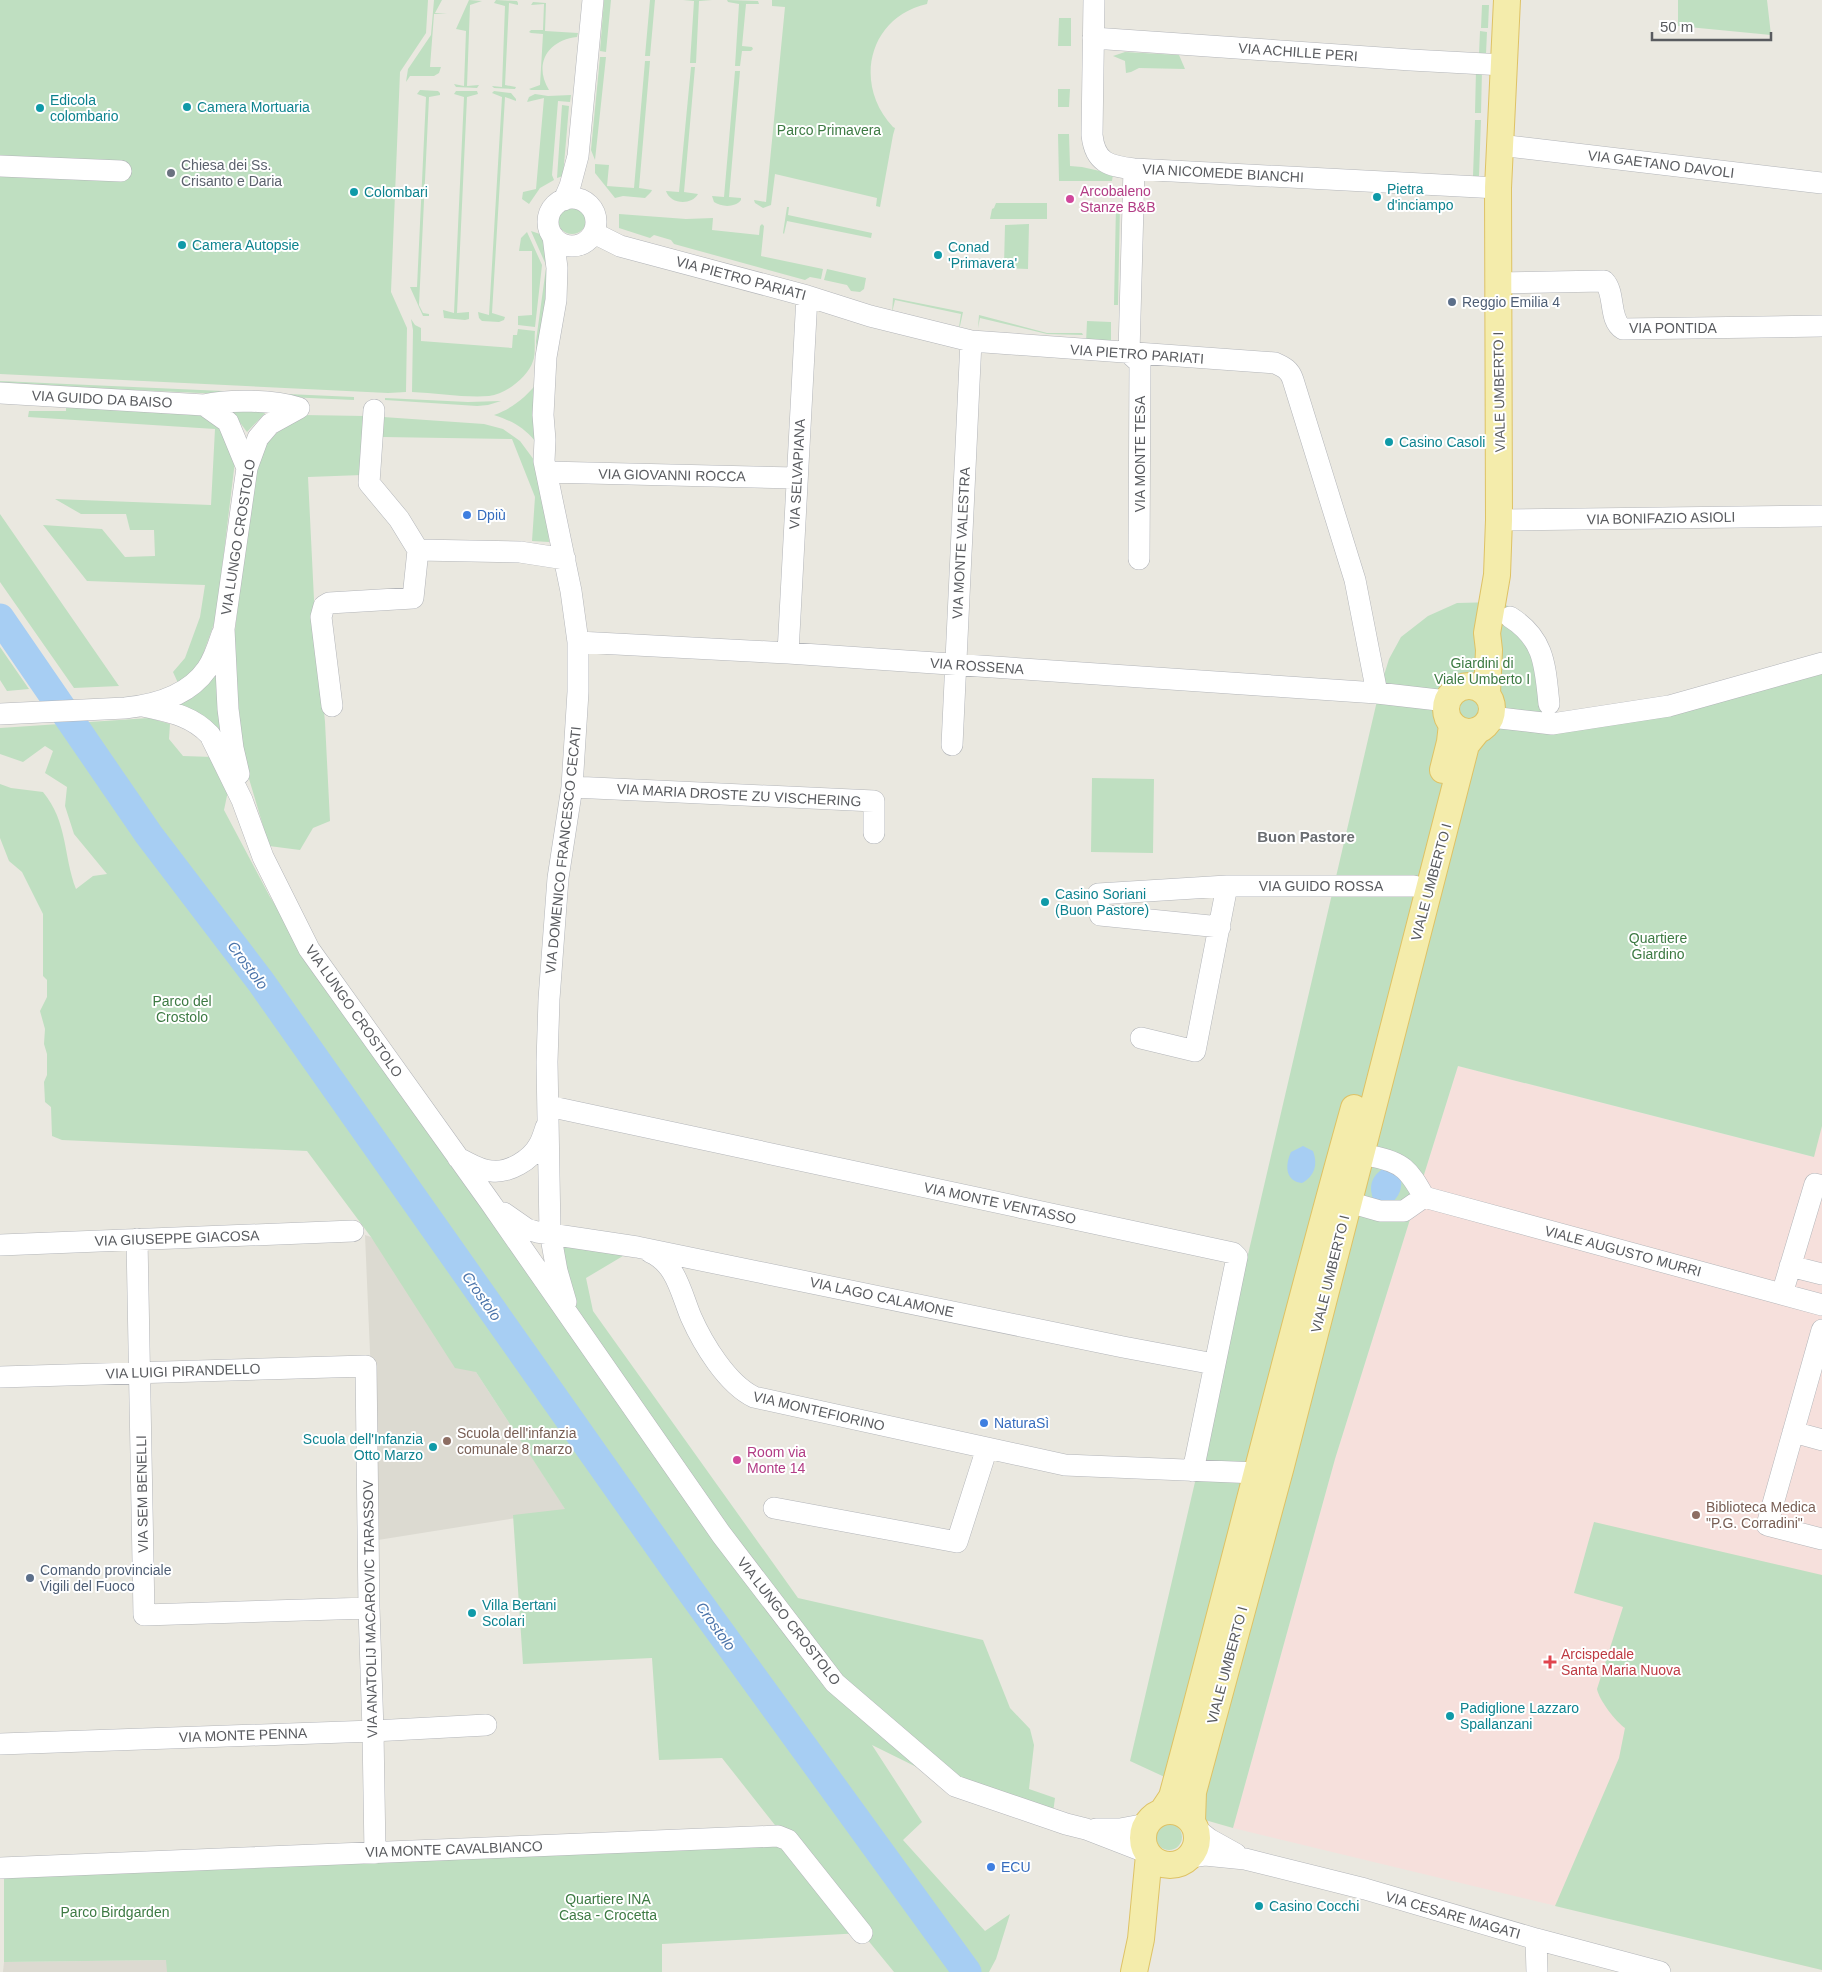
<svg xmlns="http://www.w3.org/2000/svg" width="1822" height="1972" font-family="Arial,sans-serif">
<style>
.education{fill:#dcdad1}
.medical{fill:#f6e0dc}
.green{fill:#bfdfc1}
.water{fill:#a7cef3}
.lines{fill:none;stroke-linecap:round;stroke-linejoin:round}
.river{stroke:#a7cef3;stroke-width:29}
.minor-casing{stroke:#b3b5b9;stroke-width:22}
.major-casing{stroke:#dec265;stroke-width:28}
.minor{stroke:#fff;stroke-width:21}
.major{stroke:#f4ecab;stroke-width:26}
.culture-dot{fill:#0f9aa8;stroke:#fff;stroke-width:2}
.worship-dot{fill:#6b7280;stroke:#fff;stroke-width:2}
.hotel-dot{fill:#d1479c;stroke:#fff;stroke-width:2}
.service-dot{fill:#5c6f8a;stroke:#fff;stroke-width:2}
.shop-dot{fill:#3f7fe0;stroke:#fff;stroke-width:2}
.education-dot{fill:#8d6e63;stroke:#fff;stroke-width:2}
.health-dot{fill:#e0444e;stroke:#fff;stroke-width:2}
.labels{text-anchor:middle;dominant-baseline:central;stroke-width:4;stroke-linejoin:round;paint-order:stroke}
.street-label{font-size:14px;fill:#595b5f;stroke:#fff}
.culture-label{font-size:14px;fill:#0d838f;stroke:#fff;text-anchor:start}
.park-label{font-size:14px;fill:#3d7a43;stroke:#fff}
.worship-label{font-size:14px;fill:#5b616d;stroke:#fff;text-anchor:start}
.hotel-label{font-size:14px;fill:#b23c85;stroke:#fff;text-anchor:start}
.service-label{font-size:14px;fill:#4e5e75;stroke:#fff;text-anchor:start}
.shop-label{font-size:14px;fill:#366cbe;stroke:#fff;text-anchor:start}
.education-label{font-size:14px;fill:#785e54;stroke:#fff;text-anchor:start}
.health-label{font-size:14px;fill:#be3a42;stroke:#fff;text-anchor:start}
.neighbourhood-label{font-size:15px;font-weight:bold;fill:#6a6d71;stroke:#fff}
.water-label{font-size:15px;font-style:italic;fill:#4b74aa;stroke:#fff}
</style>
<rect width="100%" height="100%" fill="#eae8e0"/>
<path class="education" d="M 365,1235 L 371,1237 L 476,1372 L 566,1510 L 378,1540 Z
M 167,1960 L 167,1972 L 3,1972 L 4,1962 Z"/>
<path class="medical" d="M 1458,1066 L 1813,1157 L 1822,1126 L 1822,1970 L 1233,1828 L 1335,1459 Z"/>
<path class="green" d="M 0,0 L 428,0 L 426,33 L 400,72 L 391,292 L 407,328 L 406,392 L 388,393 L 0,374 Z
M 434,0 L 442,0 L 435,13 L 447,14 L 434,14 L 430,67 L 441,67 L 439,73 L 434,76 L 410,76 L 406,82 L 408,69 L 431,35 Z
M 469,0 L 482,1 L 470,5 L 467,86 L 479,85 L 477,88 L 456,87 L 454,84 L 464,86 L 466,31 L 456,29 Z
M 496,0 L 517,1 L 518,3 L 518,5 L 509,3 L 505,85 L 516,87 L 515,89 L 494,88 L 492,86 L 502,87 L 505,6 L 494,3 Z
M 604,0 L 611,0 L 606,52 L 600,51 Z
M 650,0 L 655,0 L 650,56 L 645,56 Z
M 683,0 L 712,0 L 699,1 L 696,63 L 690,63 L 694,1 Z
M 727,0 L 758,1 L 759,4 L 746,4 L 742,46 L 752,47 L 753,49 L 751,51 L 742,51 L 740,66 L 735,66 L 739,4 L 728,2 Z
M 772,0 L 928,0 L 927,4 C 868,17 853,85 893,127 L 895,128 L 893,135 L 880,207 L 876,206 L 877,198 L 775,174 L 771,205 L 763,208 L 755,203 L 754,200 L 766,202 L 785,7 L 772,6 Z
M 1678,0 L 1767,0 L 1771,35 L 1678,26 Z
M 533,2 L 546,3 L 545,31 L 578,33 L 577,37 C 548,40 533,64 549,90 L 531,90 L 529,89 L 540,85 L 543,34 L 531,33 L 529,32 L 531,30 L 543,30 L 544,4 L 531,5 Z
M 1482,5 L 1489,5 L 1488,28 L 1481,28 Z
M 1059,18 L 1071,18 L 1071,46 L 1058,46 Z
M 1480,31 L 1487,32 L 1486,54 L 1479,54 Z
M 1125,52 L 1179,55 L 1185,69 L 1139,68 L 1131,72 L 1126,73 L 1125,61 L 1113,56 Z
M 600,57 L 606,57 L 595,160 L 591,150 Z
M 645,61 L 650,61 L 639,188 L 652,190 L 651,192 L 645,198 L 623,196 L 615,198 L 595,173 L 595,164 L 609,165 L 607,186 L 634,188 Z
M 691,67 L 695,67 L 684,192 L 698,194 C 691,206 670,204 666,191 L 679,192 Z
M 1476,70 L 1482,70 L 1481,113 L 1475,113 Z
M 735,71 L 740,71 L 729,197 L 741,198 L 741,200 C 735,208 721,207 714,202 L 712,196 L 724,197 Z
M 1058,89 L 1070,89 L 1069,107 L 1058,107 Z
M 420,90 L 438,91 L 440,93 L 440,95 L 429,97 L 419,305 L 423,313 L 429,314 L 429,316 L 423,316 L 410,287 L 417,287 L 426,97 L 417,94 Z
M 456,91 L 477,91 L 478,94 L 467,97 L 457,313 L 469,312 L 469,319 L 465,320 L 444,318 L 443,310 L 454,313 L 464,97 L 454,94 Z
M 494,91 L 511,93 L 516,99 L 516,101 L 505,97 L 492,313 L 505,317 L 504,320 L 499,322 L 482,321 L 479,318 L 478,312 L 489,315 L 502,97 L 492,93 Z
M 535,94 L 548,96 L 571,95 L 570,102 L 558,101 L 552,175 L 554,180 L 540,188 L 529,204 L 522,199 L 523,192 L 536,189 L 544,98 L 527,102 L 529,97 Z
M 562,105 L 569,106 L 563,176 L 557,178 Z
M 1475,120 L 1481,120 L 1479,176 L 1473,176 Z
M 1058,134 L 1069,134 L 1070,166 L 1082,167 L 1113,174 L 1112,181 L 1059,181 Z
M 996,203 L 1047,203 L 1047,219 L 990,219 L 992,209 L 994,208 Z
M 1116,205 L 1120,205 L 1118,305 L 1114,305 Z
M558 220a14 14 0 1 1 28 0a14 14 0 1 1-28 0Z
M 787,207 L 789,207 L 788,215 L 872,233 L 871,238 L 787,221 L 784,234 L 783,233 Z
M 619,214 L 686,219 L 713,218 L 712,230 L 759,235 L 760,226 L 762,224 L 764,226 L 761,256 L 823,269 L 821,279 L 810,277 L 805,280 L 674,244 L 671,240 L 654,235 L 650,238 L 619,228 Z
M 1029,224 L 1028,269 L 1006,268 L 1004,266 L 1005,225 Z
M 531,231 L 540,234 L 551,247 L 546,265 Z
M 527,232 L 542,265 L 535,327 L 518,325 L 518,316 L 532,315 L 532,251 L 519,251 L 521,238 Z
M 546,268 L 552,269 L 537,359 L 536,341 Z
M 827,269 L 866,278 L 864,289 L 860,292 L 851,291 L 847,285 L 824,280 Z
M 893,298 L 963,312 L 960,326 L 959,327 L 961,314 L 895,300 L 892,313 Z
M 979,315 L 1047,333 L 1082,333 L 1083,335 L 1047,334 L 980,318 L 978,328 Z
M 411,319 L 415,325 L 421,328 L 421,341 L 512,348 L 513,335 L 517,335 L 518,329 L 535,331 C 534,339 536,354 533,361 C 528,377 506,394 489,396 C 466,398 436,393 412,392 L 413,330 Z
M 1087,321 L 1111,322 L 1111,343 L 1086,343 Z
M 0,381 L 354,397 L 354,400 L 0,384 Z
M 539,381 L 535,441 C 523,427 512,421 494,415 C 513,408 526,397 539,381 Z
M 385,398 L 468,402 L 501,401 L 488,405 L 477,406 L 385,400 Z
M 66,407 L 209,416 L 221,423 L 235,461 L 216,618 L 198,668 L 178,683 L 173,672 L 185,658 L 200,617 L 205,585 L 87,581 L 43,525 L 102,529 L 125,557 L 155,556 L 154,530 L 130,530 L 126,514 L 81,514 L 55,499 L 211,505 L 215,429 L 28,417 L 29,411 L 66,411 Z
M 268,410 L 247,432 L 232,412 Z
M 303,415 L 365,416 L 362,475 L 308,477 L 315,620 L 325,722 L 330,821 L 313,828 L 300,850 L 269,846 L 244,762 L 233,648 L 253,474 L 262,449 L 285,424 Z
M 383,417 L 484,424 L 503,429 L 520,441 L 537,464 L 547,501 L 549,542 L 532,541 L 535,497 L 512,439 L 383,437 Z
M 0,514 L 119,686 L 74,688 L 0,582 Z
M 1497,602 L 1519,610 L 1532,621 L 1546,647 L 1550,728 L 1822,668 L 1822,1126 L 1814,1157 L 1458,1066 L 1335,1459 L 1233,1828 L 1205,1820 L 1169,1779 L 1130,1761 L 1380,688 L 1389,659 L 1401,637 L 1428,616 L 1457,603 Z
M 0,647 L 29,689 L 7,691 L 0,680 Z
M 220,657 L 225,747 L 172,704 Z
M 149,718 L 170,724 L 169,739 L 183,756 L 213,757 L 228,791 L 224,810 L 270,897 L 301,945 L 573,1331 L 557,1244 L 628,1253 L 586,1278 L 593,1311 L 798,1598 L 983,1640 L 1010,1708 L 1030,1729 L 1034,1745 L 1029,1789 L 1055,1798 L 1052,1820 L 955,1786 L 872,1745 L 922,1822 L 903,1840 L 985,1931 L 1010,1914 L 996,1959 L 989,1972 L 894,1972 L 862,1933 L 662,1944 L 662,1972 L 167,1972 L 166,1960 L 4,1962 L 4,1868 L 786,1839 L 722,1758 L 659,1760 L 652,1658 L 523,1664 L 513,1515 L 565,1509 L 476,1372 L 455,1368 L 371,1237 L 307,1151 L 62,1140 L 52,1136 L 51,1107 L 45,1102 L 44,1082 L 47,1075 L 47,1054 L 44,1044 L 45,1029 L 40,1011 L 47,997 L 47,980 L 43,976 L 43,914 L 22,872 L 9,861 L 0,838 L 0,784 L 11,788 L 43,792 C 68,822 63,855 76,889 L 93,876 L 107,874 L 74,834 L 65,806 L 67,787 L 45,773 L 53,751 L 45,746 L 23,762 L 0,754 L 0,728 Z
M 1092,778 L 1154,779 L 1153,853 L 1091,852 Z
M 1594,1522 L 1822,1575 L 1822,1970 L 1555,1906 L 1619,1758 L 1625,1728 C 1616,1722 1599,1700 1597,1689 L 1623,1607 L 1574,1593 Z
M1156 1837a13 13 0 1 1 26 0a13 13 0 1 1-26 0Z"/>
<path class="water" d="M 1303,1146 L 1313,1151 C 1318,1164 1315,1176 1302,1183 C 1285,1181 1285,1165 1291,1152 Z
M 1384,1168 L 1401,1178 C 1402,1189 1400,1194 1393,1202 L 1374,1201 C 1368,1187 1371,1176 1384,1168 Z"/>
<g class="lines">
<path class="river" d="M 0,618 L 149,835 L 261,982 L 689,1589 L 967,1972"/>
<defs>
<path id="minor" d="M 1094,0 L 1092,135 C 1095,163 1109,166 1134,169 L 1498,188
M 1093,38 L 1411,60 L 1504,65
M 1499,145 L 1822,183
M 0,166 L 121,171
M548 222a24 24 0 1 1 48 0a24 24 0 1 1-48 0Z
M 564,200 L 570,186 L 578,156 L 593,0
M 594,233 L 620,246 L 807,296 L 870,316 L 971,341 L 1275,363 C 1284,367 1290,370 1293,380 L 1355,580 L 1377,693
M 553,236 L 557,268 L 556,300 L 546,357 L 543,415 L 545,440 L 544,461 L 571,591 L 578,642 L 578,692 L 572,787 L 558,878 L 549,999 L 547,1062 L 550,1232 L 557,1271 L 566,1302
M 1498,283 L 1604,281 C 1616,293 1608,320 1623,329 L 1822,326
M 1129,353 L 1140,363 L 1139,559
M 1129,353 L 1134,169
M 0,393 L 204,405 C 229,399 274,400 299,408
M 204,405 L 228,422 L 247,468
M 374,410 L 369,483 L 399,519 L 418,550 L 520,552 L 565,559
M 547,472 L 796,478
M 1499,520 L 1822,516
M 1510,617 C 1545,639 1545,666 1549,704
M 578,642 L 788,653 L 1377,693 L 1447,701
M 788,653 L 807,296
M 143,706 C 169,712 191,715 210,735 L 242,800 L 263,857 L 309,949 L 490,1202 L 721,1534 L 835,1683 L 955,1786 L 1066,1824 L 1086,1829 L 1148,1853
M 332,706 L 321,617 L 324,606 L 329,603 L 413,598 L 418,550
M 0,714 L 125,708 C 155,705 189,695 207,669 C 214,659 218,646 222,634
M 1491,717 L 1552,724 L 1669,706 L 1822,663
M 952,745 L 971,341
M 239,774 L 233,748 L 228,709 L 224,629 L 247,468 L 258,438 L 270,424 L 299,408
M 572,787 L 874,801 L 874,833
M 1220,927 L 1100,915 L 1098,894 L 1227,886 L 1414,886
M 1141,1038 L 1195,1051 L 1227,886
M 548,1106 L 1233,1253 L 1237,1257 L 1193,1471
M 1371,1156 C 1403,1162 1409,1170 1424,1197 L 1822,1305
M 458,1158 C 469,1163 480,1171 492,1171 C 509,1173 531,1160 539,1145 C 542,1140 544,1133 546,1127
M 1359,1205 L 1380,1211 L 1404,1211 L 1424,1197
M 504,1213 L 527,1229 L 537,1232 L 637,1247 L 1123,1347 L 1214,1364
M 137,1239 L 144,1615 L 369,1608
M 0,1245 L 353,1231
M 650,1252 C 676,1263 681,1293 691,1317 C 703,1344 727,1384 754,1397 L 1065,1465 L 1257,1473
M 1790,1266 L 1822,1274
M 1782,1294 L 1815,1184 L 1822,1186
M 1822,1330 L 1767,1525 L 1822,1539
M 0,1377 L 366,1366 L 369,1608 L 373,1731 L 375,1853
M 1793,1432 L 1822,1440
M 774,1508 L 957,1542 L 987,1448
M 0,1744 L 373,1731 L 486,1725
M 1195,1828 L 1209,1839 L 1236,1854
M 1096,1829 L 1120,1829 L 1147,1824
M 1190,1857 L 1205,1855 L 1245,1859 L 1365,1889 L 1536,1939 L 1660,1972
M 0,1868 L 778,1836 L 788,1840 L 862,1933
M 1536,1939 L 1537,1972"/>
<path id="major" d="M1446 709a23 23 0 1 1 46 0a23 23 0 1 1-46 0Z
M 1487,693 L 1489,650 L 1487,633 L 1497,575 L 1499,520 L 1498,188 L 1507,0
M 1443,770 L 1450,742 L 1452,724
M1143 1838a27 27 0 1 1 54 0a27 27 0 1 1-54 0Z
M 1162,1812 L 1172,1797 C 1234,1567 1290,1336 1354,1108
M 1192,1821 L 1193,1792 L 1281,1466 L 1466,745 L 1478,730
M 1134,1972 L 1141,1939 L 1149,1855"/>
</defs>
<use href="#minor" class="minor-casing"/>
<use href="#major" class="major-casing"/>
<use href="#minor" class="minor"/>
<use href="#major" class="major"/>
</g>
<g class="culture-dot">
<circle cx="187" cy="107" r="5"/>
<circle cx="40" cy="108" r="5"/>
<circle cx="354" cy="192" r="5"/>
<circle cx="1377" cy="197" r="5"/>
<circle cx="182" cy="245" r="5"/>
<circle cx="938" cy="255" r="5"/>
<circle cx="1389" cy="442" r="5"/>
<circle cx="1045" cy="902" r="5"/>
<circle cx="433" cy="1447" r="5"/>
<circle cx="472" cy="1613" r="5"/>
<circle cx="1450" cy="1716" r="5"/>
<circle cx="1259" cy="1906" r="5"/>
</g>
<circle class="worship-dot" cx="171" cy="173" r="5"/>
<g class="hotel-dot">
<circle cx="1070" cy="199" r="5"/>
<circle cx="737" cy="1460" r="5"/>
</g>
<g class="service-dot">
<circle cx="1452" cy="302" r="5"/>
<circle cx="30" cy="1578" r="5"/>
</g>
<g class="shop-dot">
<circle cx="467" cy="515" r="5"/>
<circle cx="984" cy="1423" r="5"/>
<circle cx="991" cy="1867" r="5"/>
</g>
<g class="education-dot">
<circle cx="447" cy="1441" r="5"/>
<circle cx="1696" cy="1515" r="5"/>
</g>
<path class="health-dot" d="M1547.5 1654.5h5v5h5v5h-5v5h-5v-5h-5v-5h5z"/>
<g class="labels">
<g class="street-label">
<text transform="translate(1298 52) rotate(4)">VIA ACHILLE PERI</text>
<text transform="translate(1661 164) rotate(7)">VIA GAETANO DAVOLI</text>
<text transform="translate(1223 173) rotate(3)">VIA NICOMEDE BIANCHI</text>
<text transform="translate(741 278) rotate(15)">VIA PIETRO PARIATI</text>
<text x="1673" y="328">VIA PONTIDA</text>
<text transform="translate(1137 354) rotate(4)">VIA PIETRO PARIATI</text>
<text transform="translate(1499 392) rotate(-91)">VIALE UMBERTO I</text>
<text transform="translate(102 399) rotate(3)">VIA GUIDO DA BAISO</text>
<text transform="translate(1140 454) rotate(-90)">VIA MONTE TESA</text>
<text transform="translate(797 474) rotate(-87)">VIA SELVAPIANA</text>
<text transform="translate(672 475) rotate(1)">VIA GIOVANNI ROCCA</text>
<text transform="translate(1661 518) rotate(-1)">VIA BONIFAZIO ASIOLI</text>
<text transform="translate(238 537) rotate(-81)">VIA LUNGO CROSTOLO</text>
<text transform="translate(961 543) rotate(-87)">VIA MONTE VALESTRA</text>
<text transform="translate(977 666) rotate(4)">VIA ROSSENA</text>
<text transform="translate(739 795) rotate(3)">VIA MARIA DROSTE ZU VISCHERING</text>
<text transform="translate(563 850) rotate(-84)">VIA DOMENICO FRANCESCO CECATI</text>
<text transform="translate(1431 882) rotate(-75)">VIALE UMBERTO I</text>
<text x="1321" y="886">VIA GUIDO ROSSA</text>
<text transform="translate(354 1011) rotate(55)">VIA LUNGO CROSTOLO</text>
<text transform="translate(1000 1203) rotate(12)">VIA MONTE VENTASSO</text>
<text transform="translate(177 1238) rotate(-2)">VIA GIUSEPPE GIACOSA</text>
<text transform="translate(1623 1251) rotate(15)">VIALE AUGUSTO MURRI</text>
<text transform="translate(1330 1274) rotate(-76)">VIALE UMBERTO I</text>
<text transform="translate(882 1297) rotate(12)">VIA LAGO CALAMONE</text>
<text transform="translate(183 1371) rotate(-2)">VIA LUIGI PIRANDELLO</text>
<text transform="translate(819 1411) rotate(13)">VIA MONTEFIORINO</text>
<text transform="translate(142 1494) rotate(-91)">VIA SEM BENELLI</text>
<text transform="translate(370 1609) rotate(-91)">VIA ANATOLIJ MACAROVIC TARASSOV</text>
<text transform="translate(789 1621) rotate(52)">VIA LUNGO CROSTOLO</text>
<text transform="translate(1227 1665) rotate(-75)">VIALE UMBERTO I</text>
<text transform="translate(243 1735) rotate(-2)">VIA MONTE PENNA</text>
<text transform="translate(454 1849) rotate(-2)">VIA MONTE CAVALBIANCO</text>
<text transform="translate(1453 1915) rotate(16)">VIA CESARE MAGATI</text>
</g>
<g class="culture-label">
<text x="50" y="100">Edicola<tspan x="50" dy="16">colombario</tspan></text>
<text x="197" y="107">Camera Mortuaria</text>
<text x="1387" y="189">Pietra<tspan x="1387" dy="16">d'inciampo</tspan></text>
<text x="364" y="192">Colombari</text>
<text x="192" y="245">Camera Autopsie</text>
<text x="948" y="247">Conad<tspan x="948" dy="16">'Primavera'</tspan></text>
<text x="1399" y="442">Casino Casoli</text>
<text x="1055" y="894">Casino Soriani<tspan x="1055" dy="16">(Buon Pastore)</tspan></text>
<text x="423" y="1439" text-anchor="end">Scuola dell'Infanzia<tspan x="423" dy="16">Otto Marzo</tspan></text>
<text x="482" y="1605">Villa Bertani<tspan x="482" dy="16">Scolari</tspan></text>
<text x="1460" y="1708">Padiglione Lazzaro<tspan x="1460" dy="16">Spallanzani</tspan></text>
<text x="1269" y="1906">Casino Cocchi</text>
</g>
<g class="park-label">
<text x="829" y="130">Parco Primavera</text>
<text x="1482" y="663">Giardini di<tspan x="1482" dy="16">Viale Umberto I</tspan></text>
<text x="1658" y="938">Quartiere<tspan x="1658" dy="16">Giardino</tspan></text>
<text x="182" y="1001">Parco del<tspan x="182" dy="16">Crostolo</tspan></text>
<text x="608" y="1899">Quartiere INA<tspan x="608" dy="16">Casa - Crocetta</tspan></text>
<text x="115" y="1912">Parco Birdgarden</text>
</g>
<g class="worship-label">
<text x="181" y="165">Chiesa dei Ss.<tspan x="181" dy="16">Crisanto e Daria</tspan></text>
</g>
<g class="hotel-label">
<text x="1080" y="191">Arcobaleno<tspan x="1080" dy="16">Stanze B&amp;B</tspan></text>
<text x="747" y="1452">Room via<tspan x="747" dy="16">Monte 14</tspan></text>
</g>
<g class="service-label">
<text x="1462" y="302">Reggio Emilia 4</text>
<text x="40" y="1570">Comando provinciale<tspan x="40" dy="16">Vigili del Fuoco</tspan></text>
</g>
<g class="shop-label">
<text x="477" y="515">Dpiù</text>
<text x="994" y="1423">NaturaSì</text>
<text x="1001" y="1867">ECU</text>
</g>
<g class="education-label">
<text x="457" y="1433">Scuola dell'infanzia<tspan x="457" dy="16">comunale 8 marzo</tspan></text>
<text x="1706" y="1507">Biblioteca Medica<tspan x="1706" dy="16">"P.G. Corradini"</tspan></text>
</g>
<g class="health-label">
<text x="1561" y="1654">Arcispedale<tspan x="1561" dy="16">Santa Maria Nuova</tspan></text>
</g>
<g class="neighbourhood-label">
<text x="1306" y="836">Buon Pastore</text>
</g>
<g class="water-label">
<text transform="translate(248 965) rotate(53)">Crostolo</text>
<text transform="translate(482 1296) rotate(55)">Crostolo</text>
<text transform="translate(716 1626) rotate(54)">Crostolo</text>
</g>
</g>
<path d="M1652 32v8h119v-8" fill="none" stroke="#595b5f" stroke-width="2.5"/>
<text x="1660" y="32" font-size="15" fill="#595b5f" stroke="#ffffff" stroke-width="4" paint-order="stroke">50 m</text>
</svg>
